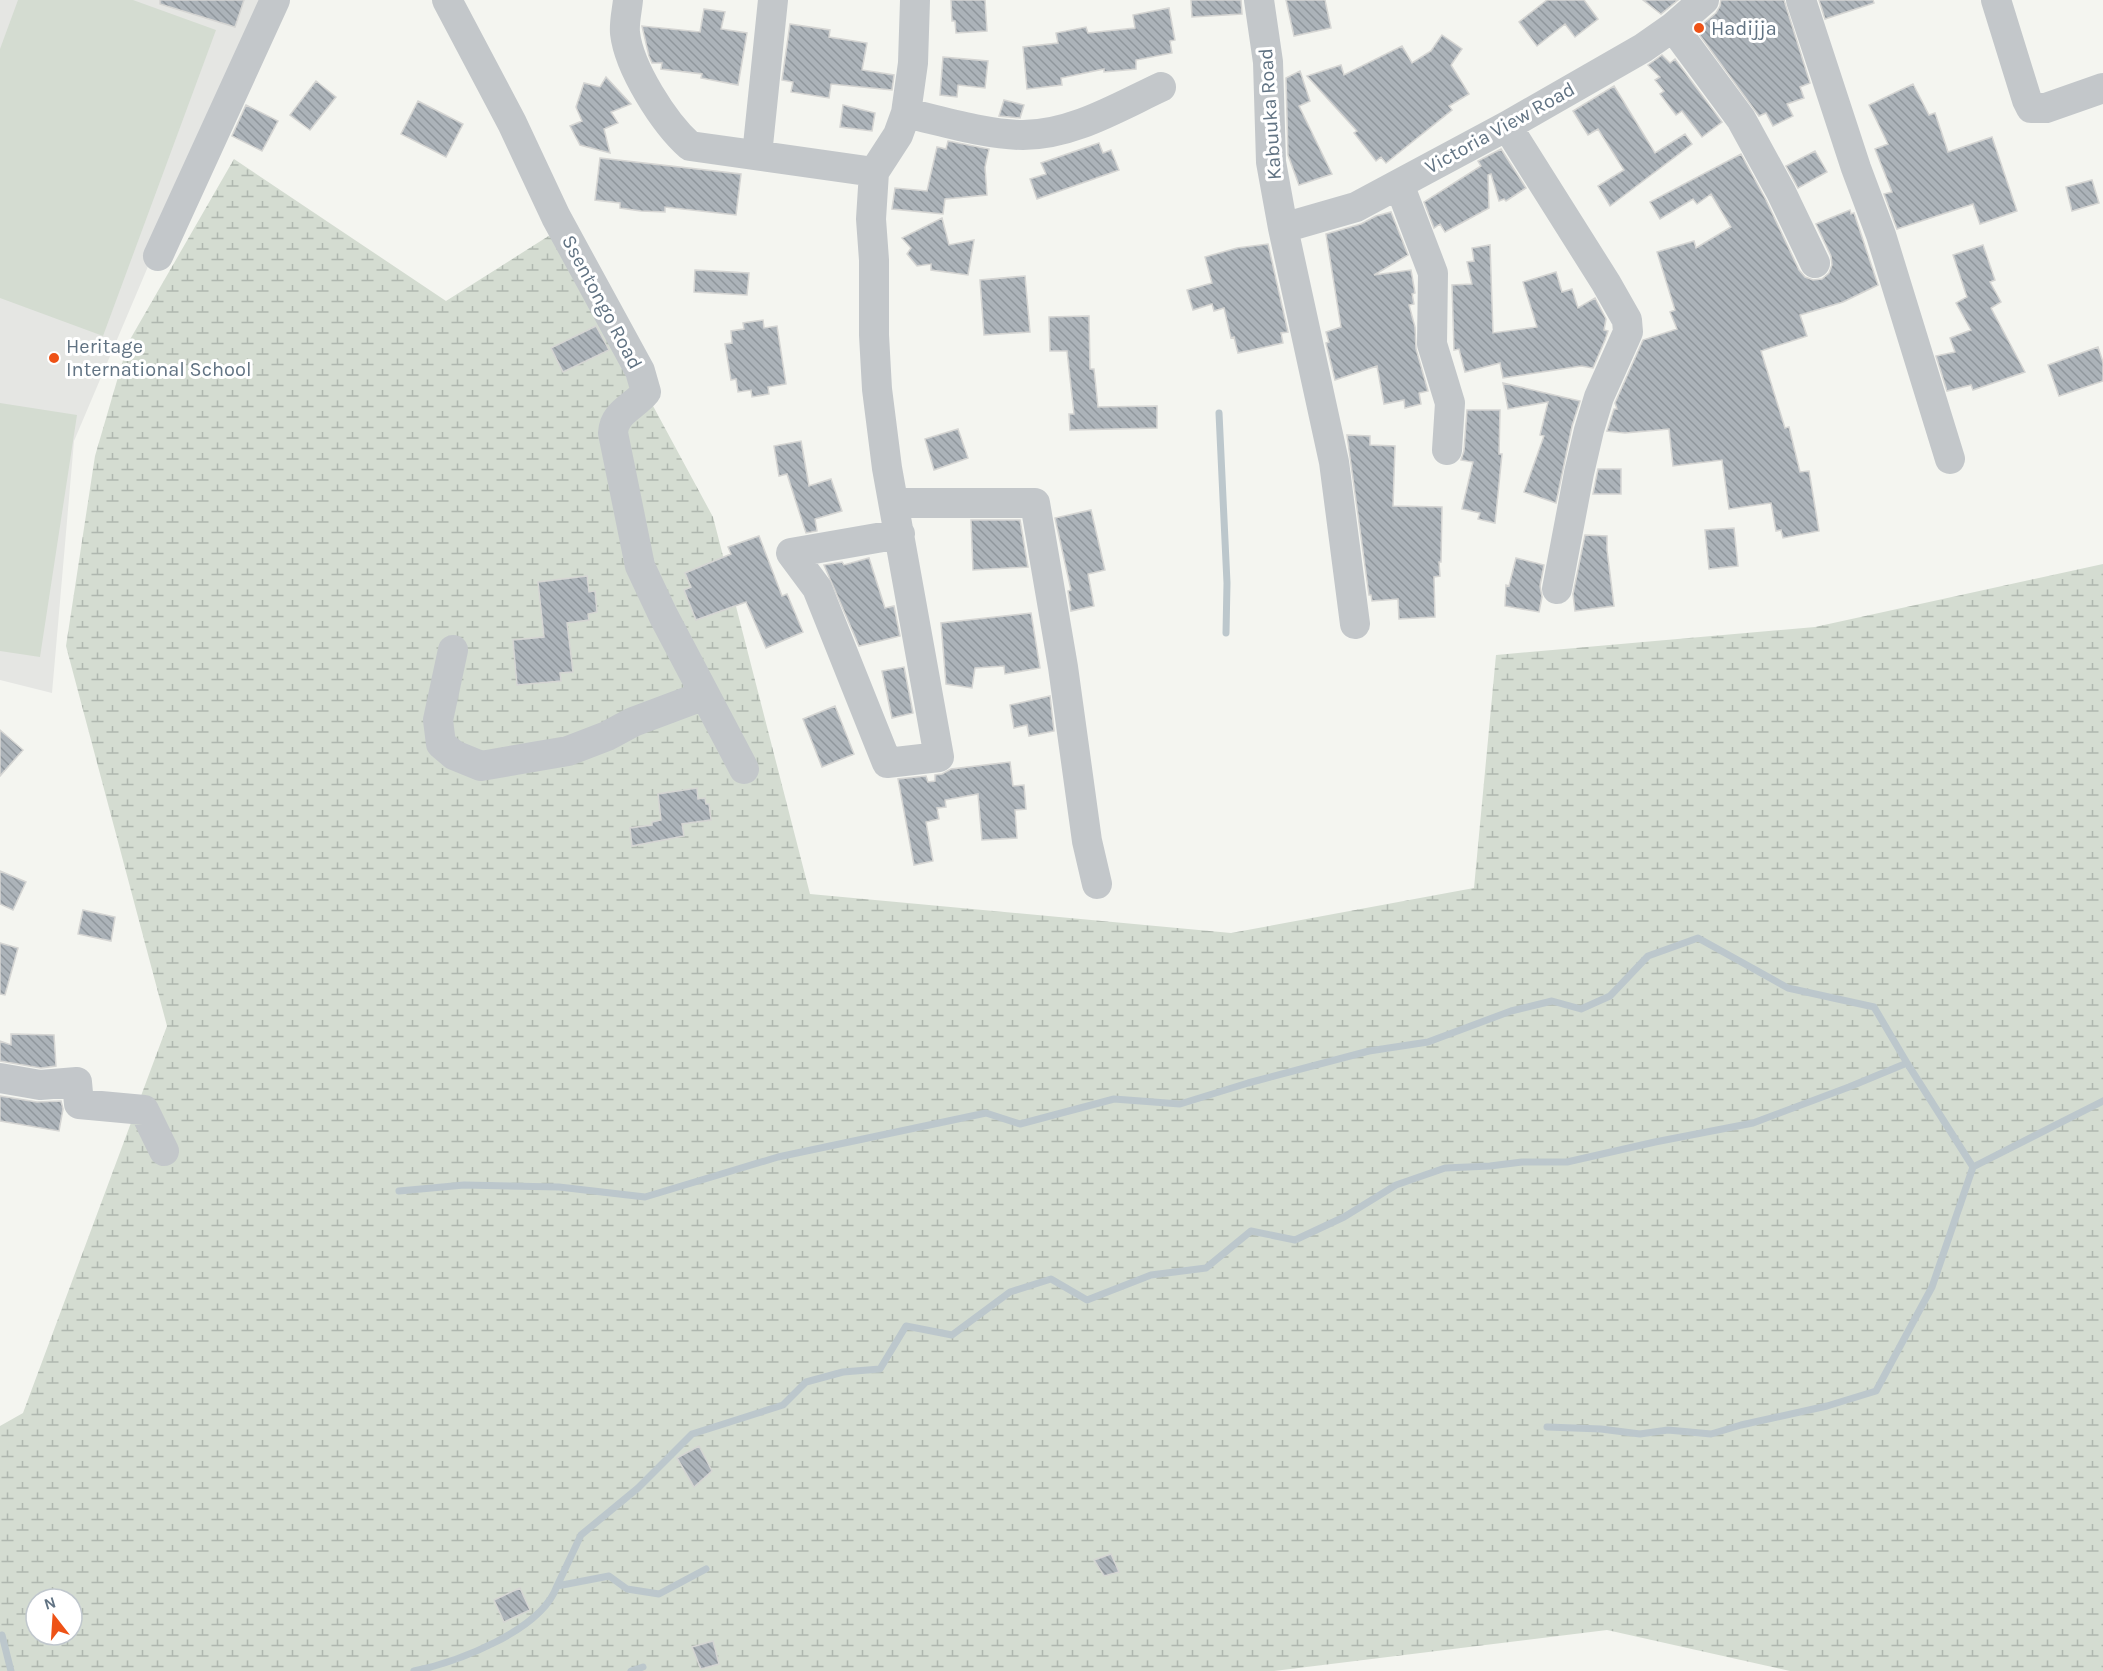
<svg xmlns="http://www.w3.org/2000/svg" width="2103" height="1671" font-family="Karla,sans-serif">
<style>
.built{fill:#e5e6e3}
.wetland{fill:url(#wetland-marsh);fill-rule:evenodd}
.garden{fill:#d4dcd1}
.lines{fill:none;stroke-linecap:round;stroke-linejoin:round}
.stream{stroke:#bcc7cc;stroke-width:7}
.building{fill:url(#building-back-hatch);stroke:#d5d5d3;stroke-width:1.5}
.minor{stroke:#c3c7ca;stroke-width:30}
.poi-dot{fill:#ee5216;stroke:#fff;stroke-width:2}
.labels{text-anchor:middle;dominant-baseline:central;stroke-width:6;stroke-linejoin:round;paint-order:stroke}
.poi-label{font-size:20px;fill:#617383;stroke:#fff;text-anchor:start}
.street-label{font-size:20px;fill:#617383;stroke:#fff}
</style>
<defs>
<pattern id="wetland-marsh" width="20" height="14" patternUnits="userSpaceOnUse" patternTransform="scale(1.5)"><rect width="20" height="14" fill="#d4dcd1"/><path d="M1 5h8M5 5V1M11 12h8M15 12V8" fill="none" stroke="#afb7af"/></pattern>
<pattern id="building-back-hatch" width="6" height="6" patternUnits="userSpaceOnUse" patternTransform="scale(1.5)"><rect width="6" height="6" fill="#acb3b9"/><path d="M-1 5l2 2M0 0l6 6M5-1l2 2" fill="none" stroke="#8f969c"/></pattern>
</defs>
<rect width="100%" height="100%" fill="#f4f5f0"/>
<path class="built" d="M 0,0 L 261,0 L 74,441 L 52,693 L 0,680 Z"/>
<path class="wetland" d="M 234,159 L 446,301 L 558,230 L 713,517 L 810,894 L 1231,933 L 1474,888 L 1496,655 L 1815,627 L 2103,564 L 2103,1671 L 1790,1671 L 1607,1630 L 1274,1671 L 0,1671 L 0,1426 L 23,1413 L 167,1026 L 66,646 L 95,456 L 128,343 ZM 36,1599 L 72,1599 L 72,1635 L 36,1635 Z"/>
<path class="garden" d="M 18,0 L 133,0 L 216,30 L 103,336 L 0,298 L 0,49 Z
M 0,403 L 77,415 L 40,657 L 0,651 Z"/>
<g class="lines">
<path class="stream" d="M 1219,413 L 1227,583 L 1226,633
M 399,1191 L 464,1185 L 559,1187 L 645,1197 L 778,1157 L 986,1113 L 1020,1124 L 1114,1099 L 1180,1104 L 1248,1083 L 1369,1051 L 1428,1042 L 1511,1011 L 1552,1001 L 1581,1009 L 1610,996 L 1648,956 L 1698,938 L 1788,988 L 1874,1007 L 1907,1063
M 1547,1427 L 1601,1429 L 1640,1434 L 1668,1430 L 1711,1434 L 1741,1425 L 1827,1406 L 1876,1391 L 1932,1287 L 1973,1167
M 557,1586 L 581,1535 L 638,1488 L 692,1434 L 783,1405 L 806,1382 L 843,1372 L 880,1369 L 906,1326 L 952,1335 L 1010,1292 L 1051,1279 L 1087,1300 L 1151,1275 L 1206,1268 L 1251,1231 L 1295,1240 L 1344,1217 L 1396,1185 L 1445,1168 L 1490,1166 L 1522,1162 L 1567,1162 L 1655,1142 L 1753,1123 L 1849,1087 L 1907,1063 L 1973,1167 L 2103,1101
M 2,1635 L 11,1671
M 414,1671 C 457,1662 541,1631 557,1586 L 609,1576 L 627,1589 L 659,1594 L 706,1569
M 631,1671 L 643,1667"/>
</g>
<path class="building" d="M 160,0 L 244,0 L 235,27 L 160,4 Z
M 951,0 L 985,0 L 987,31 L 956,33 L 955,21 L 952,21 Z
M 1191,0 L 1241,0 L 1242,14 L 1192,17 Z
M 1286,0 L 1325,0 L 1331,28 L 1294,36 Z
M 1547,0 L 1584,0 L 1598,19 L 1575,37 L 1565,24 L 1537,46 L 1519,22 Z
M 1643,0 L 1678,0 L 1661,14 Z
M 1721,0 L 1784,0 L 1810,83 L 1800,87 L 1804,98 L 1787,104 L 1793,116 L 1773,126 L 1766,113 L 1759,116 L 1696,30 L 1716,13 L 1720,6 Z
M 1819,0 L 1873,0 L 1874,3 L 1825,19 Z
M 1169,8 L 1175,40 L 1170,41 L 1172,53 L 1136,60 L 1136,69 L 1104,72 L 1104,69 L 1061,78 L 1062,85 L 1027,89 L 1023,47 L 1058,43 L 1056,33 L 1086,27 L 1088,33 L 1135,28 L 1133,15 Z
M 704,9 L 725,12 L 721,29 L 747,33 L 738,85 L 701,78 L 702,74 L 661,69 L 662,63 L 652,63 L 649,56 L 642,26 L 700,32 Z
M 790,24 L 830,30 L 829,37 L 867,43 L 862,70 L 894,75 L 892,90 L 831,84 L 829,98 L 791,92 L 793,82 L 782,80 Z
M 1442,35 L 1462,49 L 1451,65 L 1469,94 L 1449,106 L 1452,110 L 1386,163 L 1381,157 L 1376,161 L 1354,133 L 1357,131 L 1307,76 L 1341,65 L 1344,75 L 1402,46 L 1412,63 L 1431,51 Z
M 1662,55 L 1670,63 L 1675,59 L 1722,122 L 1702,137 L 1682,111 L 1676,115 L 1660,94 L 1664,91 L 1655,80 L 1660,77 L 1648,65 Z
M 943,57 L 988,61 L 985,88 L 958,85 L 957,97 L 940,95 Z
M 1300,71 L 1310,101 L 1299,106 L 1332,174 L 1299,185 L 1288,155 L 1286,78 Z
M 606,77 L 631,104 L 611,112 L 618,123 L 604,129 L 610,153 L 580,145 L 570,126 L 582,121 L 576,107 L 584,83 L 600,87 Z
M 316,81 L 336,97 L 310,130 L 290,115 Z
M 1913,84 L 1929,115 L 1935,113 L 1948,152 L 1992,137 L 2017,211 L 1980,224 L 1973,204 L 1897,229 L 1884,194 L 1892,192 L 1875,149 L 1888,144 L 1869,105 Z
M 1614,86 L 1655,153 L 1685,134 L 1692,144 L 1610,206 L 1598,186 L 1624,170 L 1598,129 L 1588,135 L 1573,111 Z
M 1004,100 L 1024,105 L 1020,118 L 999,116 Z
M 418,101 L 463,124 L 446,157 L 401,134 Z
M 246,105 L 278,121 L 262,151 L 232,136 Z
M 843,105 L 875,113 L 872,131 L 840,127 Z
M 948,141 L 989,149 L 985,167 L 987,195 L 945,199 L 943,214 L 892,209 L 895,188 L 927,191 L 937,147 L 946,149 Z
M 1099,143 L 1103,153 L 1111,150 L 1119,170 L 1037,199 L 1030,179 L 1046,174 L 1041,163 Z
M 1501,149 L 1526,188 L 1506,201 L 1504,199 L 1499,201 L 1491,174 L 1488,175 L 1489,208 L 1445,232 L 1440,224 L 1434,228 L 1424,202 L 1481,166 L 1478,161 Z
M 1815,151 L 1827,172 L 1798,188 L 1786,166 Z
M 1741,154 L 1766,200 L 1799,270 L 1805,277 L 1813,280 L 1822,279 L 1829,273 L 1832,265 L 1831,256 L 1816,224 L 1850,210 L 1851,214 L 1854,213 L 1878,285 L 1843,302 L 1800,315 L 1807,336 L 1761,351 L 1785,428 L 1789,427 L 1800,472 L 1809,471 L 1819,531 L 1783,538 L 1781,530 L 1776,531 L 1771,503 L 1729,509 L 1722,460 L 1673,466 L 1669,429 L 1625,433 L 1607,431 L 1614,409 L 1617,409 L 1615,403 L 1643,340 L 1677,329 L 1670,312 L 1675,310 L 1657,252 L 1694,241 L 1696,248 L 1731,227 L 1711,194 L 1697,204 L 1693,199 L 1660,219 L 1650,202 Z
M 600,158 L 741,174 L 736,215 L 665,207 L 665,212 L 641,211 L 620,208 L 620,203 L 595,200 Z
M 2092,180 L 2099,203 L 2072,211 L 2066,187 Z
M 1391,212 L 1408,255 L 1374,275 L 1411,270 L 1415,293 L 1412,294 L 1414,304 L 1409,305 L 1415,327 L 1416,349 L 1428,391 L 1419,393 L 1421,404 L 1405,408 L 1404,400 L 1384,404 L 1377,366 L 1335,380 L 1326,343 L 1329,342 L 1326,332 L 1341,327 L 1326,234 L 1361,224 L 1376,216 Z
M 942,218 L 949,245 L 974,240 L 968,275 L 931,270 L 931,264 L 917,266 L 907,254 L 911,248 L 902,238 Z
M 1268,244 L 1288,332 L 1281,333 L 1283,343 L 1238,353 L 1234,337 L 1231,338 L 1224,308 L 1214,311 L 1212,304 L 1193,310 L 1187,290 L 1212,283 L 1205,257 L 1237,248 Z
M 1490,245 L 1493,333 L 1537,327 L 1523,282 L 1556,272 L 1562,292 L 1572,289 L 1578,308 L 1595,298 L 1606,319 L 1604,330 L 1608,331 L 1605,340 L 1593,368 L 1581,366 L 1503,378 L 1500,363 L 1465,372 L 1459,349 L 1454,350 L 1452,285 L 1472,284 L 1467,262 L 1474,261 L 1472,248 Z
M 1983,245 L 1995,280 L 1990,282 L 2001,302 L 1991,308 L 2025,372 L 1973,390 L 1971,385 L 1947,391 L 1936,356 L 1955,352 L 1950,338 L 1971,330 L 1956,303 L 1967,297 L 1953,255 Z
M 695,270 L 749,273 L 747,295 L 694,292 Z
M 1025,276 L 1030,332 L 984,335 L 980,280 Z
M 1089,316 L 1090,369 L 1094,369 L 1098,407 L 1157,406 L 1157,428 L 1070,430 L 1069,414 L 1074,414 L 1067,351 L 1050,351 L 1049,317 Z
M 763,320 L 764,328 L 777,326 L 786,384 L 768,387 L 769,394 L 752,397 L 751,390 L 738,392 L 736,379 L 731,380 L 725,344 L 732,343 L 731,331 L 744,329 L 743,323 Z
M 596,326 L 609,350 L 563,372 L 551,348 Z
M 2098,347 L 2103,362 L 2103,381 L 2059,396 L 2048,365 Z
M 1503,383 L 1580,401 L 1572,426 L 1556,503 L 1524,492 L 1544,436 L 1540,435 L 1548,402 L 1508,409 Z
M 1467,410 L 1500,410 L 1499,454 L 1502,454 L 1495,523 L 1478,519 L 1480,513 L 1462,509 L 1473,462 L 1461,460 L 1464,451 Z
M 958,429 L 968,458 L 934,470 L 925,439 Z
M 1347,435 L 1370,436 L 1370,445 L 1395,446 L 1393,506 L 1442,507 L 1441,562 L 1439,562 L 1440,576 L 1434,577 L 1435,617 L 1399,619 L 1398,599 L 1372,601 L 1371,595 L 1369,595 Z
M 801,441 L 809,486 L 831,479 L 842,511 L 815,519 L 817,531 L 806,533 L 787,474 L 779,476 L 774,446 Z
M 1598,469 L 1621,469 L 1621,494 L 1593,494 Z
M 1091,510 L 1105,570 L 1088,574 L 1094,606 L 1071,611 L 1068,591 L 1071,590 L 1055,518 Z
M 971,520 L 1020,520 L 1028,567 L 973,570 Z
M 1734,528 L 1738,566 L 1709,569 L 1705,530 Z
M 1585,535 L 1607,536 L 1607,550 L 1614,606 L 1575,611 L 1573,594 Z
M 759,536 L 782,596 L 787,594 L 803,632 L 766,648 L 746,602 L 696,620 L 684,590 L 691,587 L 685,573 L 731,554 L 728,547 Z
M 869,558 L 885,608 L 894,606 L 900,636 L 859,646 L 824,565 L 842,562 L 844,565 Z
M 1516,558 L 1544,565 L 1540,586 L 1542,597 L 1539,612 L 1505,606 L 1506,585 L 1509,586 Z
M 587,576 L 589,592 L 595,591 L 597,612 L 588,614 L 589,620 L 567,623 L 573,672 L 560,673 L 561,681 L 517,685 L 513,640 L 544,637 L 538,582 Z
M 1031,613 L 1040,668 L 1005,674 L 1004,666 L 975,668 L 972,688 L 946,684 L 941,623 Z
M 904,667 L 913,713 L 892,718 L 882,671 Z
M 1050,696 L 1054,731 L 1029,736 L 1027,725 L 1014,728 L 1010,705 Z
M 835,706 L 854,754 L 822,767 L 803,719 Z
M 0,730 L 23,750 L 0,776 Z
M 1010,762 L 1013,786 L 1024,785 L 1026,809 L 1015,810 L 1017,838 L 982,840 L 978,794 L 945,800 L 946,807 L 937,808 L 939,819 L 926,822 L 933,861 L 914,865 L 898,779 L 926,776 L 928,782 L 935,781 L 935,775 L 942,774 L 951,769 Z
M 697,788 L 698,799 L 705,798 L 706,804 L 709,804 L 711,820 L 682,824 L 684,836 L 632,846 L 630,828 L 652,825 L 652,822 L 661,820 L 658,794 Z
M 0,871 L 26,882 L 13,910 L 0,904 Z
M 83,910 L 115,917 L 111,941 L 78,934 Z
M 0,943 L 18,948 L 5,995 L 0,994 Z
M 11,1034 L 54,1035 L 56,1066 L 41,1068 L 0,1061 L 0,1041 L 11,1045 Z
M 0,1096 L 37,1102 L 61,1101 L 63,1109 L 59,1131 L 0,1121 Z
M 699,1446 L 712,1471 L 694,1487 L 677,1458 Z
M 1111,1554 L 1119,1572 L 1104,1576 L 1094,1560 Z
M 520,1588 L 530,1610 L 504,1622 L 494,1600 Z
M 713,1641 L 719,1664 L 701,1669 L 692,1647 Z"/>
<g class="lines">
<path class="minor" d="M 447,0 L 512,123 L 556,217 L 640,371 L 646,392 C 634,407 614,412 613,433 L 640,566 L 663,615 L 744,769
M 628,0 C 627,11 624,22 625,33 C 629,68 664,123 690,146 L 874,172
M 1259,0 L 1268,62 L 1271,162 L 1283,228 L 1334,462 L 1355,624
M 1801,0 L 1856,168 L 1881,235 L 1950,459
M 1996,0 L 2027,100 L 2031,108 L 2046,108 L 2103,88
M 1673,27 L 1741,119 L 1781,192 L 1815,263
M 906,113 C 942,121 987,135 1023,135 C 1072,135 1118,107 1161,87
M 1507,126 L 1606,283 L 1627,320 L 1628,332 L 1599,397 L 1589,430 L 1579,473 L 1557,589
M 757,155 L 773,0
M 1399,184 L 1433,273 L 1432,344 L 1450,403 L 1447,450
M 1283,228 L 1356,207 L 1507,126 L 1643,48 L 1673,27 L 1704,0
M 158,256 L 275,0
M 894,503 L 1035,503 L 1063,667 L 1087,841 L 1097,884
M 900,534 L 791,553 L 817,588 L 887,763 L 939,757 L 887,468 L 877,389 L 874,335 L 874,260 L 871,219 L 874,172 L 898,135 L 906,113 L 913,63 L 915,0
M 453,650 L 438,720 L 441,744 L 454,755 L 481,766 L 568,751 L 607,736 L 633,722 L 705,695
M 0,1078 L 40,1085 L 77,1082 L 79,1104 L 144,1110 L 164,1151"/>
</g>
<g class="poi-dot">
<circle cx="1699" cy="28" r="6"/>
<circle cx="54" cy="358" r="6"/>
</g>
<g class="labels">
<g class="poi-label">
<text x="1711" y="28">Hadijja</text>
<text x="66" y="346">Heritage<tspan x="66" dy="23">International School</tspan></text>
</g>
<g class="street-label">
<text transform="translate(1270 114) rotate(-94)">Kabuuka Road</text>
<text transform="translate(1500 128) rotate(-29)">Victoria View Road</text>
<text transform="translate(602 302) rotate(62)">Ssentongo Road</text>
</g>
</g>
<g transform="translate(54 1617) rotate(343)"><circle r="28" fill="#ffffff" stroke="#c0c7cd" stroke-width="1.5"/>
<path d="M0-4.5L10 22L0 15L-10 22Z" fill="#ee5216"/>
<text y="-9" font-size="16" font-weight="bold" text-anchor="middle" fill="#617383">N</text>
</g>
</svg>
